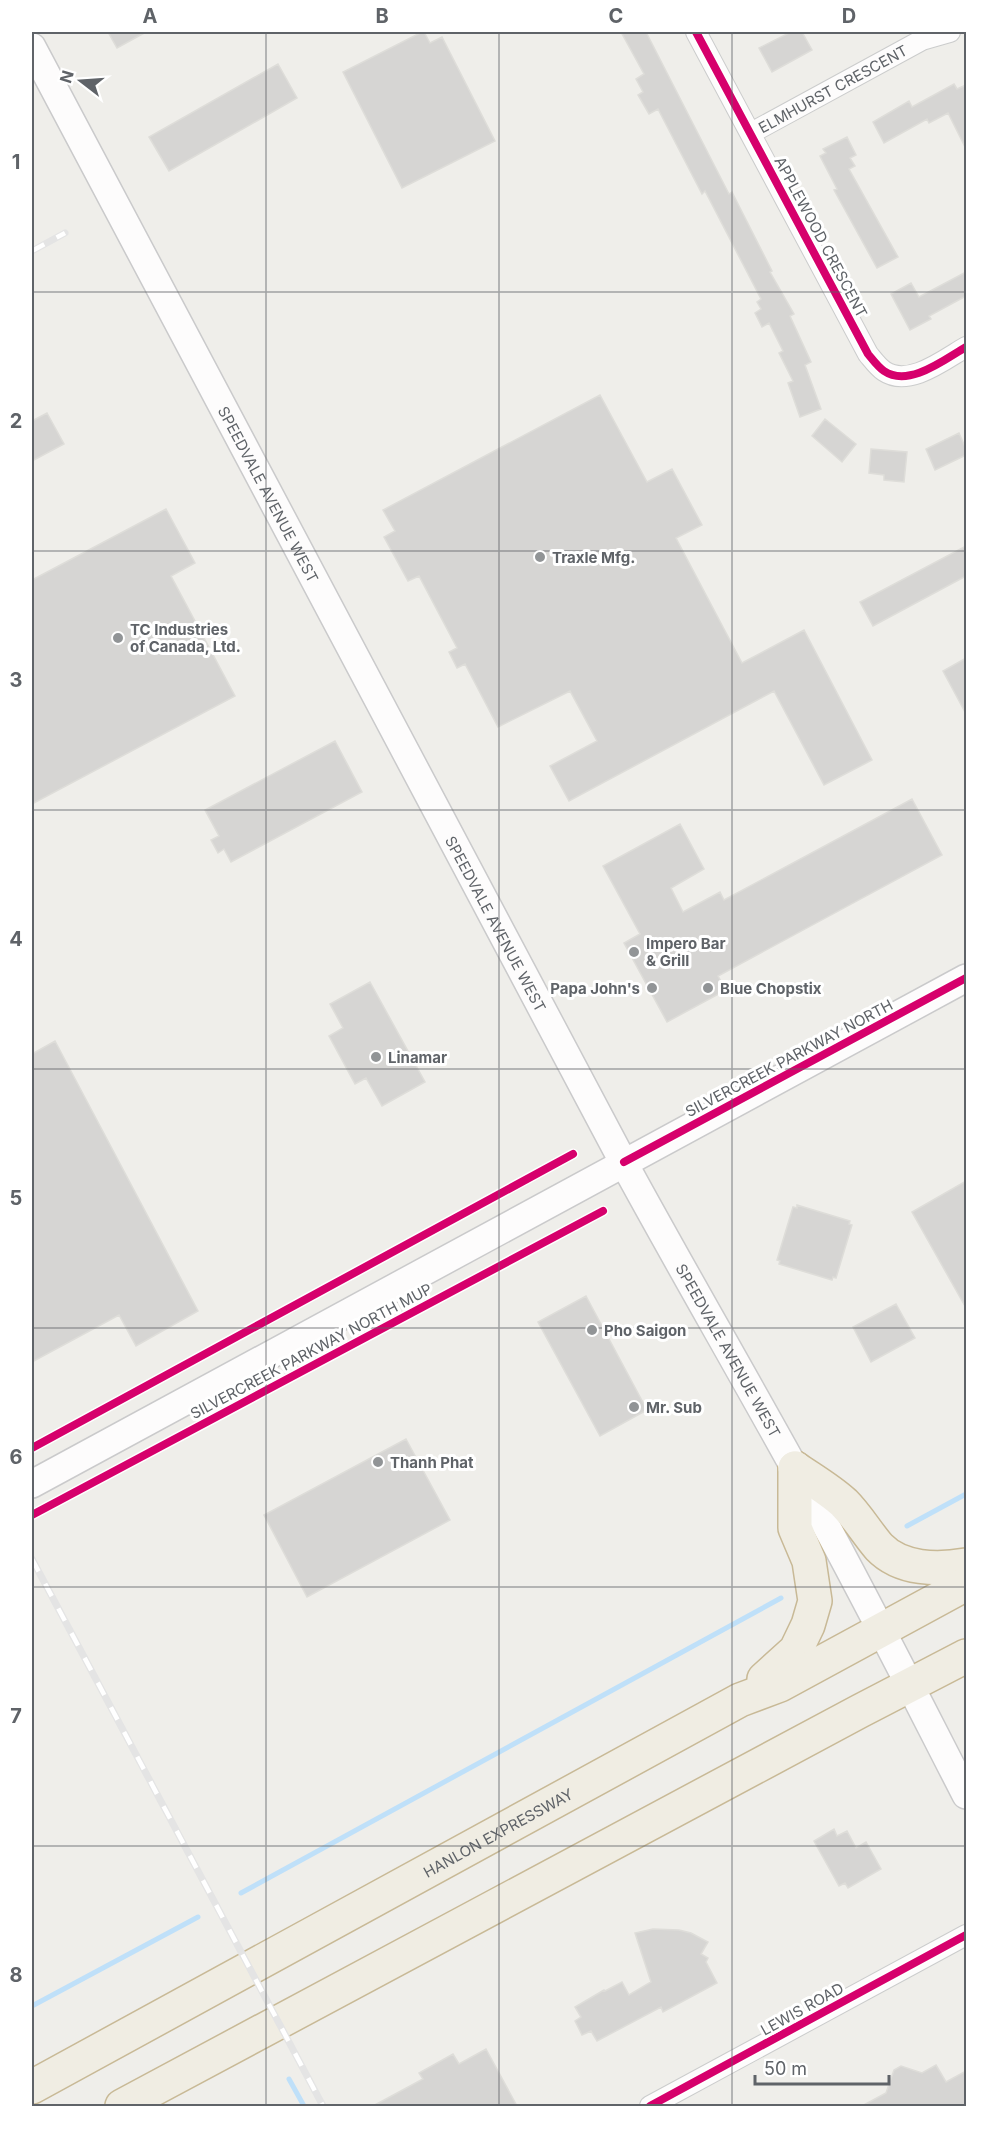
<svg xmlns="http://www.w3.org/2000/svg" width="998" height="2138" font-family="Inter,sans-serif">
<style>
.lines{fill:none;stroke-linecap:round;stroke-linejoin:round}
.stream{stroke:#bfe0f9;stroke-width:5}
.building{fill:#d6d5d3;stroke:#deddd9;stroke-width:1.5}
.street-casing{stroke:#cbcccc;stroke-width:22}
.secondary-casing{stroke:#cacacb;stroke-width:30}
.highway-casing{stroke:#c8b996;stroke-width:36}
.street{stroke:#fdfcfc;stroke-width:20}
.secondary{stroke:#fdfcfc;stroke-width:27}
.highway{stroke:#f0ede3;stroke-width:33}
.rail-casing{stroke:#e4e4e4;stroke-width:7}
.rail{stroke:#fff;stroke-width:4.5;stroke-dasharray:14;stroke-linecap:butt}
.cycleway-casing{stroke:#fff;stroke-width:11}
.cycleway{stroke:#d6006c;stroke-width:8}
.grid{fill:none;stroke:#5f6368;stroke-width:1.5;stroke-opacity:0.55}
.poi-dot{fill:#919496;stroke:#fff;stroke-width:2}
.labels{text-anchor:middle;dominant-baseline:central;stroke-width:6;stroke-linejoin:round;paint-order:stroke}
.street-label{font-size:15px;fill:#5f6368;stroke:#fff}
.poi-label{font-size:15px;font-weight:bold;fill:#5f6368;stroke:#fff;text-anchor:start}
.neatline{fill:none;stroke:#5f6368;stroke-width:2}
.grid-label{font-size:20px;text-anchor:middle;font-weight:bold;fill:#5f6368}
</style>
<rect width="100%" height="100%" fill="#efeeea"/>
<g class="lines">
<path class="stream" d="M 907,1526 L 966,1494
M 241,1893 L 781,1598
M 32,2006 L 198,1917
M 289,2079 L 304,2106"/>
</g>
<path class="building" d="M 108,32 L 146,32 L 117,48 Z
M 422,32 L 424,32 L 430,43 L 442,37 L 495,141 L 402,188 L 343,72 Z
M 621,32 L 646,32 L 729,194 L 732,192 L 772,271 L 770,272 L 794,314 L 790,316 L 811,362 L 805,365 L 821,409 L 800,417 L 788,383 L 793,381 L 779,353 L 783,351 L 769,323 L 762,327 L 755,313 L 761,309 L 757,302 L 761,299 L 705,191 L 702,194 L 658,109 L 649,114 L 638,95 L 643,92 L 636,79 L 644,74 Z
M 791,32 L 802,32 L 812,50 L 772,72 L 759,48 Z
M 278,64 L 297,98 L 169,171 L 149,137 Z
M 954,84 L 957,89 L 966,85 L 966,149 L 948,113 L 929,123 L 927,119 L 884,143 L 873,122 L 909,101 L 912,107 Z
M 847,137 L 856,155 L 850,158 L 855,166 L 849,169 L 898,257 L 877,268 L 834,190 L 837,189 L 820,156 L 826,153 L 823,149 Z
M 966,272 L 966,296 L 929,316 L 931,319 L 910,330 L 891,294 L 911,283 L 919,297 Z
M 600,395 L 647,482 L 672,469 L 702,525 L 676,538 L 742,663 L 804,630 L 872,760 L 824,785 L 774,691 L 569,801 L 550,766 L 597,741 L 570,691 L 498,727 L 465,664 L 457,668 L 449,652 L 457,648 L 419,576 L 408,581 L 384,537 L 395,531 L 383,510 Z
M 47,413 L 64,444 L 32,461 L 32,421 Z
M 825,419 L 856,444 L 842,462 L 812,436 Z
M 959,433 L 966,449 L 966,455 L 935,470 L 926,449 Z
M 871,449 L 907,452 L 904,482 L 884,480 L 884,475 L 869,473 Z
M 166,509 L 195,563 L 171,576 L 235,696 L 32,804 L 32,580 Z
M 966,546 L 966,576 L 873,626 L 860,602 Z
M 966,658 L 966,714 L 943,671 Z
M 335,741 L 362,792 L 231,862 L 224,849 L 218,853 L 211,840 L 219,836 L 205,810 Z
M 912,799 L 942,855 L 718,976 L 726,990 L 667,1022 L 624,943 L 640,934 L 603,866 L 680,824 L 704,869 L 671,888 L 683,912 L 720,892 L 724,900 Z
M 370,982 L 425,1082 L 382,1106 L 366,1078 L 355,1084 L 329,1036 L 343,1028 L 330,1004 Z
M 55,1041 L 198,1311 L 136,1346 L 119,1315 L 32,1362 L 32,1054 Z
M 966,1181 L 966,1308 L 912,1212 Z
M 797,1205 L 850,1221 L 849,1224 L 852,1225 L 836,1278 L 833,1277 L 832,1280 L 779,1264 L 780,1261 L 777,1260 L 793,1207 L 797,1208 Z
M 586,1296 L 647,1410 L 600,1436 L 538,1322 Z
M 896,1304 L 915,1338 L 871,1362 L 853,1327 Z
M 406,1439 L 450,1520 L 307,1597 L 264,1515 Z
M 834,1829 L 837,1836 L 847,1831 L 856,1848 L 866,1842 L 881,1869 L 848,1888 L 845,1883 L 839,1886 L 814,1841 Z
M 653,1929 L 679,1930 L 691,1933 L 708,1942 L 701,1954 L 708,1958 L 706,1962 L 717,1983 L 663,2012 L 661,2007 L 597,2041 L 591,2031 L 582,2035 L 575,2021 L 581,2017 L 575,2007 L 604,1990 L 605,1991 L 622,1982 L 629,1995 L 651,1982 L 635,1933 Z
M 486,2049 L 517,2106 L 373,2106 L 423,2079 L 419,2073 L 453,2054 L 459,2064 Z
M 936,2065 L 946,2082 L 966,2071 L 966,2106 L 862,2106 L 886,2093 L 894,2070 L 901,2066 L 922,2073 Z"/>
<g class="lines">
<defs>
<g id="street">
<path d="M 696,32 L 868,354 C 873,360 878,367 884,371 C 909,388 945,359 966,347"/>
<path id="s1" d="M 751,133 L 922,40 L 950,32"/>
<path d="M 650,2106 L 966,1935"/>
</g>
<g id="secondary">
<path id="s2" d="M 32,47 C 228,416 422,787 620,1156 C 677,1261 737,1364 795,1469 C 855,1576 910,1686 966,1795"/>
<path d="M 32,1484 L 966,978"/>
</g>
<g id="highway">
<path d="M 795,1468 C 811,1479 830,1490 844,1503 C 857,1516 867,1533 879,1547 C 901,1570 938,1570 966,1565"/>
<path d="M 764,1679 L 796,1650 L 808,1625 L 815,1601 L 809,1561 L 795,1528 L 795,1468"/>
<path id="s3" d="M 32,2087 C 268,1960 503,1829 740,1700 L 780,1685 L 966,1584"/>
<path d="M 122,2106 L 860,1711 L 966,1656"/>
</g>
</defs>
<use href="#street" class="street-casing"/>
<use href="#secondary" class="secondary-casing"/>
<use href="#highway" class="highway-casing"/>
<use href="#street" class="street"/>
<use href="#secondary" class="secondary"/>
<use href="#highway" class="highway"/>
<defs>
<path id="rail" d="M 32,251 L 65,233
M 32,1559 L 323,2106"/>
</defs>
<use href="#rail" class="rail-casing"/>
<use href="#rail" class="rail"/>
<defs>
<path id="cycleway" d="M 696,32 L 868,354 C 873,360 878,367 884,371 C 909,388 945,359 966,347
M 624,1162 L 966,978
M 32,1448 L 573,1154
M 32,1515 L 603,1211
M 650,2106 L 966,1935"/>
</defs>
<use href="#cycleway" class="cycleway-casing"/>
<use href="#cycleway" class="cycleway"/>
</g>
<path class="grid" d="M 266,32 L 266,2106M 499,32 L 499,2106M 732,32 L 732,2106M 32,292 L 966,292M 32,551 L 966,551M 32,810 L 966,810M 32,1069 L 966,1069M 32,1328 L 966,1328M 32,1587 L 966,1587M 32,1846 L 966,1846"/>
<g class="poi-dot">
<circle cx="540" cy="557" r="6"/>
<circle cx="118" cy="638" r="6"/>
<circle cx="634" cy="952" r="6"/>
<circle cx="652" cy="988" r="6"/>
<circle cx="708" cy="988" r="6"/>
<circle cx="376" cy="1057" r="6"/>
<circle cx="592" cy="1330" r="6"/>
<circle cx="634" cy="1407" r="6"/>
<circle cx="378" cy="1462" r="6"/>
</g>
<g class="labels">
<g class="street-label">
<text stroke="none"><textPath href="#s1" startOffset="93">ELMHURST CRESCENT</textPath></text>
<text transform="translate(821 237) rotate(62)">APPLEWOOD CRESCENT</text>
<text stroke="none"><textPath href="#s2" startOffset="506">SPEEDVALE AVENUE WEST</textPath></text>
<text stroke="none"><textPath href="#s2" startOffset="992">SPEEDVALE AVENUE WEST</textPath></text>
<text transform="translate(789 1058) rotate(-28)">SILVERCREEK PARKWAY NORTH</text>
<text stroke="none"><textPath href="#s2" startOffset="1478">SPEEDVALE AVENUE WEST</textPath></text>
<text transform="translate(311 1351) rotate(-28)">SILVERCREEK PARKWAY NORTH MUP</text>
<text stroke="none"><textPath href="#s3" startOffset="531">HANLON EXPRESSWAY</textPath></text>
<text transform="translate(802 2009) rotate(-29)">LEWIS ROAD</text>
</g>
<g class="poi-label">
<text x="552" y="557">Traxle Mfg.</text>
<text x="130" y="629">TC Industries<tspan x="130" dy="17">of Canada, Ltd.</tspan></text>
<text x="646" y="943">Impero Bar<tspan x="646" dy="17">&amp; Grill</tspan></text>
<text x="640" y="988" text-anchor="end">Papa John's</text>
<text x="720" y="988">Blue Chopstix</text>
<text x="388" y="1057">Linamar</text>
<text x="604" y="1330">Pho Saigon</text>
<text x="646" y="1407">Mr. Sub</text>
<text x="390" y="1462">Thanh Phat</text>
</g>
</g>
<rect width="998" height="2138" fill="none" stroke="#ffffff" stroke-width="66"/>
<g transform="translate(81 81) rotate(287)" stroke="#ffffff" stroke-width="4.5" paint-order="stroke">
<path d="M0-4.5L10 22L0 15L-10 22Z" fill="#5f6368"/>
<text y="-9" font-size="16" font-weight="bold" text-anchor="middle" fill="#5f6368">N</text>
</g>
<path d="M755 2075v9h134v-9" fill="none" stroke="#5f6368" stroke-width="3"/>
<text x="764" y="2075" font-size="18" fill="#5f6368" stroke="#ffffff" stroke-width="4.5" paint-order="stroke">50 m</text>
<rect x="33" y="33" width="932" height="2072" class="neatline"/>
<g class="grid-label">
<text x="150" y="23">A</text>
<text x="382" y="23">B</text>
<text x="616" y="23">C</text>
<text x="849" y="23">D</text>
<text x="16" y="169">1</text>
<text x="16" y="428">2</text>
<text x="16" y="687">3</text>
<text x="16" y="946">4</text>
<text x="16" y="1205">5</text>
<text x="16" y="1464">6</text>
<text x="16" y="1723">7</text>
<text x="16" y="1982">8</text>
</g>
</svg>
